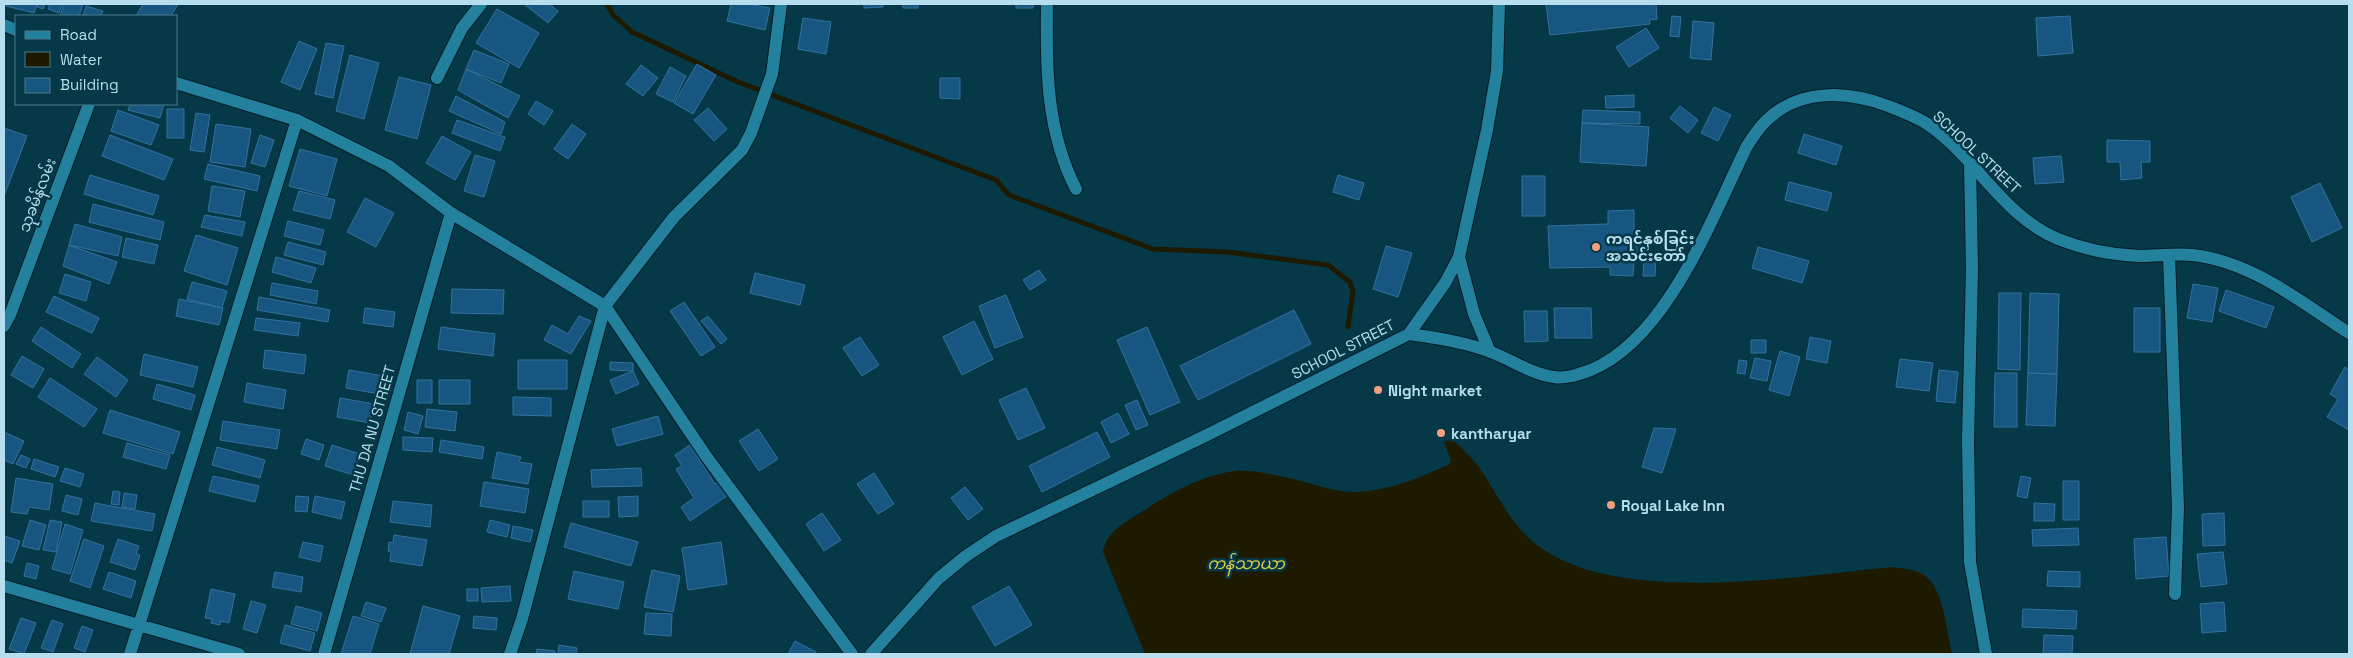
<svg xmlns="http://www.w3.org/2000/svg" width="2353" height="658" font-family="'Space Grotesk','Noto Sans Myanmar',sans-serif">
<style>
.water{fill:#1d1a00}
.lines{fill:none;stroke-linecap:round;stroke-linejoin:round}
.stream{stroke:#1d1a00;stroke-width:5}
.building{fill:#175681;stroke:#34719d}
.minor-casing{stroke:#031e28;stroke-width:14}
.minor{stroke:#23819d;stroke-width:12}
.poi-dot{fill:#f2a07f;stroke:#063948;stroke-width:2}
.labels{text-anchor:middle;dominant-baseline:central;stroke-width:5;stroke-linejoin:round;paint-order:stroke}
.street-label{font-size:15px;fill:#b6deee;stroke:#063948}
.poi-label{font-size:15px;font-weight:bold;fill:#b6deee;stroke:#063948;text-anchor:start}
.water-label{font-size:16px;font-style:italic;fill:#d8ca49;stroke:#063948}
</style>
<rect width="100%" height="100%" fill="#063948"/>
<path class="water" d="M 1452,439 C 1461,448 1470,456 1478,466 C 1497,493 1510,524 1537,545 C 1618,607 1797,576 1893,567 C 1904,569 1914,569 1924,575 C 1943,586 1947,633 1952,654 L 1145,654 L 1103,552 C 1107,530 1126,522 1143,511 C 1171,493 1203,474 1237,471 C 1255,470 1275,475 1293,479 C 1310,483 1335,492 1352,492 C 1387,492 1419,478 1450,464 L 1451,460 L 1444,442 Z"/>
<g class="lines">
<path class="stream" d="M 607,4 L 613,15 L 632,32 L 738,82 L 996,180 L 1009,195 L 1153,249 L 1227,252 L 1328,265 L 1350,282 L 1353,292 L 1348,327"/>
</g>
<path class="building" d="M 6,4 L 37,4 L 34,13 L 6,6 Z
M 38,4 L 45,4 L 43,9 L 37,7 Z
M 50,4 L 62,4 L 59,13 L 48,9 Z
M 64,4 L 83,4 L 79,16 L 60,16 Z
M 143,4 L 178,4 L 171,16 L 136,16 Z
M 524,4 L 549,4 L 558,11 L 548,23 Z
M 731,4 L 749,4 L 770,8 L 765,30 L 727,21 Z
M 864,4 L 883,4 L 883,7 L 864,8 Z
M 903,4 L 918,4 L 918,8 L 903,8 Z
M 1016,4 L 1033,4 L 1033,8 L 1016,8 Z
M 1546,4 L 1656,4 L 1657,19 L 1649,20 L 1650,24 L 1550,35 Z
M 86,6 L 103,11 L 101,16 L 83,16 Z
M 497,9 L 539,33 L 519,68 L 476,43 Z
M 1672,16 L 1681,17 L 1679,37 L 1670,36 Z
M 2070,16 L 2073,53 L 2038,56 L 2036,18 Z
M 803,18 L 831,22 L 826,54 L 798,49 Z
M 1693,21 L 1714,23 L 1711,60 L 1690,58 Z
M 1646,28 L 1659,48 L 1629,67 L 1616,47 Z
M 299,41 L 317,49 L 300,90 L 281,82 Z
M 326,43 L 344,46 L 333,98 L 315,94 Z
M 474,50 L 509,64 L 501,83 L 466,69 Z
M 350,55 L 379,63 L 364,119 L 336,111 Z
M 697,64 L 716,75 L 693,114 L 674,103 Z
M 641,65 L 658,78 L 643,96 L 626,84 Z
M 670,67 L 686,76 L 673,102 L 656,94 Z
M 466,69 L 520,96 L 508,118 L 458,90 Z
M 399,77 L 431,85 L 417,139 L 385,130 Z
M 940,78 L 960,78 L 960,99 L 940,98 Z
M 1634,95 L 1634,107 L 1606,108 L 1605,96 Z
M 456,96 L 505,122 L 501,134 L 449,111 Z
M 536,101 L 553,111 L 544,125 L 528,114 Z
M 130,104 L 164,104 L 160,118 L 128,110 Z
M 1680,106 L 1698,120 L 1688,133 L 1670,118 Z
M 1714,107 L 1731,115 L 1718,141 L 1701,133 Z
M 708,108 L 727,129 L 714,141 L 694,120 Z
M 167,109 L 184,109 L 184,138 L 167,138 Z
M 118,110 L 159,125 L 151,145 L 111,131 Z
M 1583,110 L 1640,112 L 1640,124 L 1582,123 Z
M 196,113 L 210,115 L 204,152 L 190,150 Z
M 457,120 L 505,137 L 500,151 L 452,133 Z
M 1582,123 L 1649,127 L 1646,166 L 1580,162 Z
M 216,124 L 251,129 L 245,167 L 210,162 Z
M 572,124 L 586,134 L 568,159 L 554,149 Z
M 4,128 L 27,136 L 4,196 Z
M 1804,134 L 1842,146 L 1836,165 L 1798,153 Z
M 110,135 L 173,159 L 164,180 L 102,156 Z
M 260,135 L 274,140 L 265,167 L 251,163 Z
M 442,136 L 471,152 L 455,180 L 426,163 Z
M 2107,140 L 2150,141 L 2150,162 L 2141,162 L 2142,178 L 2121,180 L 2120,162 L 2107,162 Z
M 300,149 L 337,159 L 327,196 L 289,186 Z
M 475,155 L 495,161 L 484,197 L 464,191 Z
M 2061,156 L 2064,182 L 2035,184 L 2033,158 Z
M 208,164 L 260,176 L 257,191 L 204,179 Z
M 90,175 L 159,196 L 153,215 L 84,194 Z
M 1338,175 L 1364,183 L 1359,200 L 1333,192 Z
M 1522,176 L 1545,176 L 1545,216 L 1522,216 Z
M 1789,182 L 1832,193 L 1827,211 L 1785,200 Z
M 2320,183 L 2342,228 L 2312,242 L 2291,197 Z
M 212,186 L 245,191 L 240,217 L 208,211 Z
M 299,191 L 335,200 L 330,219 L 293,210 Z
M 365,198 L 394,213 L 376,247 L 347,232 Z
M 93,204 L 164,222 L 160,240 L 89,222 Z
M 1634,210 L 1634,233 L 1640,234 L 1646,248 L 1634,261 L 1633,276 L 1610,275 L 1610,267 L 1550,268 L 1548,226 L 1608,224 L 1608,211 Z
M 205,215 L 245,222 L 242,236 L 201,227 Z
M 288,221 L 324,230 L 320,245 L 284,236 Z
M 75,224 L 122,237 L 118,256 L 69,245 Z
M 196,235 L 238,248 L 227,285 L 184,271 Z
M 126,238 L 158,245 L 154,264 L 122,257 Z
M 288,242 L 326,252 L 323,265 L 284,255 Z
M 69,245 L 117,262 L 109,284 L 63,266 Z
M 1386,246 L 1412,253 L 1398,297 L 1373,289 Z
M 1758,247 L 1809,261 L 1802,283 L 1752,268 Z
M 1644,256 L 1656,257 L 1655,276 L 1643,276 Z
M 276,257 L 316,268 L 311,283 L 272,272 Z
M 1039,270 L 1046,280 L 1030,290 L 1023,280 Z
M 755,273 L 805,285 L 800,305 L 750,293 Z
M 65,274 L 91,282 L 86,301 L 59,293 Z
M 192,282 L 227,291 L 222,308 L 187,299 Z
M 272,283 L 318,291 L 316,304 L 270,295 Z
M 2193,284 L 2218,288 L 2212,322 L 2187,318 Z
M 452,289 L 504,290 L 503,314 L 451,313 Z
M 2226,290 L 2274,307 L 2266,328 L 2219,311 Z
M 1999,293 L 2021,293 L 2020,370 L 1998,369 Z
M 2030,293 L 2059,294 L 2057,374 L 2028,373 Z
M 1006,295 L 1023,337 L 995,348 L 979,306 Z
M 54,296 L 99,318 L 92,333 L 46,312 Z
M 259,297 L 330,310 L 328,322 L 257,310 Z
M 179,299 L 223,308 L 219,325 L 176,316 Z
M 684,302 L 715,347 L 701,356 L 670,311 Z
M 365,308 L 395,312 L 393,327 L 363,323 Z
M 1554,308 L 1591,308 L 1592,338 L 1555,338 Z
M 2134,308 L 2160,308 L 2160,352 L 2134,352 Z
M 1294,310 L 1311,344 L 1198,400 L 1180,366 Z
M 1524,311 L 1547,311 L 1548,341 L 1525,342 Z
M 579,316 L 591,321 L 571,354 L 544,340 L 552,325 L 568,334 Z
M 708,316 L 727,339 L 721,344 L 701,321 Z
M 256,318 L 300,323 L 298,336 L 254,330 Z
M 974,321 L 993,359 L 962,375 L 943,337 Z
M 41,327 L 81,354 L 72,368 L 32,341 Z
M 441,327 L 495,334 L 493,356 L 438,349 Z
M 1147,327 L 1180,402 L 1150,415 L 1117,340 Z
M 860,337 L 879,365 L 862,376 L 843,348 Z
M 1810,337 L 1831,341 L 1827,363 L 1806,359 Z
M 1751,340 L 1766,340 L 1766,353 L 1751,353 Z
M 265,350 L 306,355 L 304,374 L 263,368 Z
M 1780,351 L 1800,357 L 1789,396 L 1769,390 Z
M 144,354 L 198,367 L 193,387 L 140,375 Z
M 22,356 L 44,369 L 33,388 L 11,375 Z
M 97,357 L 128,380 L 116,397 L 84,374 Z
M 1755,358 L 1771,361 L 1767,381 L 1750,378 Z
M 1900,359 L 1933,363 L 1929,391 L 1896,387 Z
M 518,360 L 567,360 L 567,389 L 518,389 Z
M 1739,360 L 1747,361 L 1745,374 L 1737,373 Z
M 610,362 L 633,363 L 633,371 L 610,370 Z
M 2345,367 L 2349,370 L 2349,430 L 2327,417 L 2338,399 L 2330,394 Z
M 349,370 L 389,377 L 385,395 L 346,388 Z
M 1939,370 L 1958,372 L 1955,403 L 1936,401 Z
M 633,371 L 639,384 L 616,394 L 610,380 Z
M 1995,373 L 2017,373 L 2017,427 L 1994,427 Z
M 2028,373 L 2057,374 L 2055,426 L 2026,425 Z
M 50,378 L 97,409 L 84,427 L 38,397 Z
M 417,380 L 432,380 L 432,403 L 417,403 Z
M 439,380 L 470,380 L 470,404 L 439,404 Z
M 247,383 L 286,390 L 283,409 L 244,402 Z
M 157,384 L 195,395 L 191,410 L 153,399 Z
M 1026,388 L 1045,428 L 1018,440 L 999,400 Z
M 513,397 L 551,398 L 551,416 L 513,415 Z
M 340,398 L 374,404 L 370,423 L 337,417 Z
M 1137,400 L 1148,425 L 1136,430 L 1125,405 Z
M 427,409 L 457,412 L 455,431 L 425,427 Z
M 110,410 L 180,432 L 173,454 L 103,433 Z
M 408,412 L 423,416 L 418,434 L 404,430 Z
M 1118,413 L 1129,434 L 1111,443 L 1101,422 Z
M 658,416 L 663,434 L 617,446 L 612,429 Z
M 223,421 L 280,430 L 277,449 L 220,440 Z
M 1654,428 L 1676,429 L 1662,473 L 1642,467 Z
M 758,429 L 778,459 L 759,471 L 739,441 Z
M 4,432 L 24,441 L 13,464 L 4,460 Z
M 1097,432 L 1110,457 L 1042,492 L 1029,466 Z
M 403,437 L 433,438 L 432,452 L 403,450 Z
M 306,439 L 324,445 L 319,460 L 301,454 Z
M 441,440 L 484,447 L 482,459 L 439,452 Z
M 127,443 L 170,455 L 166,469 L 123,457 Z
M 332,445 L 360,454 L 353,475 L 325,466 Z
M 690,445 L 715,484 L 719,481 L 728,495 L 690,521 L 681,507 L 694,498 L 676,469 L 682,466 L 675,455 Z
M 217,447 L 265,460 L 260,478 L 212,465 Z
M 497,452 L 521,457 L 519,462 L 532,464 L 528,484 L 492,478 Z
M 21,455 L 30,459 L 26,468 L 16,464 Z
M 34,459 L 59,467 L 55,477 L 31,469 Z
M 65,468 L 84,474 L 80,487 L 60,481 Z
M 641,468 L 642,486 L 592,487 L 591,470 Z
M 874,473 L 894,504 L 878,514 L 857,484 Z
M 213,476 L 259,486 L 255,502 L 209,491 Z
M 2021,476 L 2031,478 L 2027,498 L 2017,496 Z
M 16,478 L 53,484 L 49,510 L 29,507 L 27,514 L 11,512 Z
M 2063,481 L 2079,481 L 2079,520 L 2063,520 Z
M 484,482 L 529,489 L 525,513 L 480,506 Z
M 965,487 L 983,509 L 968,520 L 951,498 Z
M 113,491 L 120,492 L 119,505 L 111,504 Z
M 124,493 L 137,495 L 135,509 L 122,507 Z
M 66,495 L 82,499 L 78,515 L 62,511 Z
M 296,496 L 309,497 L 307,512 L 295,511 Z
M 315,496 L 345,502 L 341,519 L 312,512 Z
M 638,496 L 638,516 L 619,517 L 618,497 Z
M 393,501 L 432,505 L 430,527 L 390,522 Z
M 583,501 L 609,501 L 609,517 L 583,517 Z
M 95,503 L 155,514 L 152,531 L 91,521 Z
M 2034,503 L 2055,504 L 2054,521 L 2034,521 Z
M 822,513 L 841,540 L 824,551 L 806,524 Z
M 2224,513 L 2225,545 L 2203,546 L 2202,514 Z
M 30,520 L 46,525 L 39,550 L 22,546 Z
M 50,520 L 62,522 L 56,552 L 43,550 Z
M 490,520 L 510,525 L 507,537 L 487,532 Z
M 571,523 L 638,542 L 631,566 L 564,547 Z
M 65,524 L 83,530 L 70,574 L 52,569 Z
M 513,526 L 533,530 L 530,542 L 511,538 Z
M 2078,528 L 2079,545 L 2033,546 L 2032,530 Z
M 394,535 L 427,540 L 422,566 L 390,561 L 391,552 L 388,551 L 389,542 L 393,543 Z
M 4,536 L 20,541 L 12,563 L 4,560 Z
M 2166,537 L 2169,576 L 2136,579 L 2134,539 Z
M 84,539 L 104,546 L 90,588 L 70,581 Z
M 118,539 L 139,546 L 136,554 L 140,555 L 135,570 L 110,562 Z
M 303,542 L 323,546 L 320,562 L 299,557 Z
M 721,542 L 727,584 L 688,590 L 682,548 Z
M 2223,552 L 2227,584 L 2201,587 L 2197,554 Z
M 27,563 L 39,566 L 36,579 L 24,576 Z
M 652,570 L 680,576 L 673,612 L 644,607 Z
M 574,571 L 624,582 L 618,609 L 568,599 Z
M 2048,571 L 2080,572 L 2080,587 L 2047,586 Z
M 109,572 L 136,581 L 131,598 L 103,589 Z
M 275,572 L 303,577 L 301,592 L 272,587 Z
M 510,586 L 511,601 L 482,602 L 481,588 Z
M 1009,586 L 1032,625 L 995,646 L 972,607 Z
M 211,589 L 235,594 L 229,623 L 221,621 L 220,625 L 211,623 L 212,619 L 205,618 Z
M 467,589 L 478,589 L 478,601 L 467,601 Z
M 251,601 L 266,605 L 257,633 L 243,629 Z
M 366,602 L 386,608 L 381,622 L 361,616 Z
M 2224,602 L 2226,631 L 2202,633 L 2200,604 Z
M 296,606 L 322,613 L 317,631 L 291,624 Z
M 423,606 L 460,616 L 449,654 L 410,654 Z
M 2023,609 L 2077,611 L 2076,629 L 2022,627 Z
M 646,613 L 672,614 L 671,636 L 644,634 Z
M 353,616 L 379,624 L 370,654 L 341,654 Z
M 474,616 L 497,618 L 496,630 L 473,628 Z
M 21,618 L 36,623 L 24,654 L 9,649 Z
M 52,620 L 63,624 L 53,652 L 41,648 Z
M 285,625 L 315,633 L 310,651 L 280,643 Z
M 82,626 L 93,630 L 85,652 L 74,648 Z
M 2044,635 L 2073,636 L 2072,654 L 2043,654 Z
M 795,641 L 816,652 L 815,654 L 788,654 Z
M 559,645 L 577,648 L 576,654 L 558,654 Z
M 537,649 L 555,651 L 554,654 L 536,654 Z"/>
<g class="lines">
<defs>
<path id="minor" d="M 1047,4 C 1046,67 1046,131 1076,189
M 4,25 L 16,30
M 437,78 L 462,28 L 481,4
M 176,83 L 297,120 L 389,166 L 451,213 L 605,306 L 706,456 L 852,654
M 1970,163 L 1972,269 L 1968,441 L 1970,562 L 1986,654
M 2169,255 L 2178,508 L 2175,594
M 1459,257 L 1474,314 L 1490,352
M 4,326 L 10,315 L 89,104
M 1409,334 L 1445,283 L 1459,257 L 1487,130 L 1497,71 L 1499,4
M 4,586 L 239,654
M 130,654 L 297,120
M 324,654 L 451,213
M 510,654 L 522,619 L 605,306 L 674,217 L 742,150 L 751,133 L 772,74 L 781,4
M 871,654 L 939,578 L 966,556 L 996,536 L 1203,437 L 1409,334 C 1436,338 1466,342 1491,352 C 1512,360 1531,374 1554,377 C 1567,379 1579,374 1591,370 C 1668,338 1712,217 1747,146 C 1753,137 1759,127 1767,120 C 1800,88 1848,91 1888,106 C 1901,111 1917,117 1929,125 C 1976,158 2003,216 2058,239 C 2083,249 2113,255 2139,256 C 2156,256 2175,253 2192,255 C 2251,261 2301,302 2349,333"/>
</defs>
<use href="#minor" class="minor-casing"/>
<use href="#minor" class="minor"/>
</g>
<g class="poi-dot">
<circle cx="1596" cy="247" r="5"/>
<circle cx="1378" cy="390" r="5"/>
<circle cx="1441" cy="433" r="5"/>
<circle cx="1611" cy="505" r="5"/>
</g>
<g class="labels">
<g class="street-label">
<text transform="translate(1977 152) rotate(43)">SCHOOL STREET</text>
<text transform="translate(37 195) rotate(-69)">သုခမိန်လမ်း</text>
<text transform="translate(1343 349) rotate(-27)">SCHOOL STREET</text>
<text transform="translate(372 429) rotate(-74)">THU DA NU STREET</text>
</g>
<g class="poi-label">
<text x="1606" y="238">ကရင်နှစ်ခြင်း<tspan x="1606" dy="17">အသင်းတော်</tspan></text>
<text x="1388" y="390">Night market</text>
<text x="1451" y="433">kantharyar</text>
<text x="1621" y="505">Royal Lake Inn</text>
</g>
<g class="water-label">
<text x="1246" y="563">ကန်သာယာ</text>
</g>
</g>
<rect width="2353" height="658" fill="none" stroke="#b6deee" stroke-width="10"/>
<rect x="15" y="15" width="162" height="90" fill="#063948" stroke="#4c7b8a"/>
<rect x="25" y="31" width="25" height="8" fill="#23819d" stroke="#4c7b8a"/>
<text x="60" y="40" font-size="15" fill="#b6deee">Road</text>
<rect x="25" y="52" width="25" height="15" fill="#1d1a00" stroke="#4c7b8a"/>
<text x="60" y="65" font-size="15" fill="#b6deee">Water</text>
<rect x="25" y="78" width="25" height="15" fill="#175681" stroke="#4c7b8a"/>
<text x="60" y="90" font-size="15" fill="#b6deee">Building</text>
</svg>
